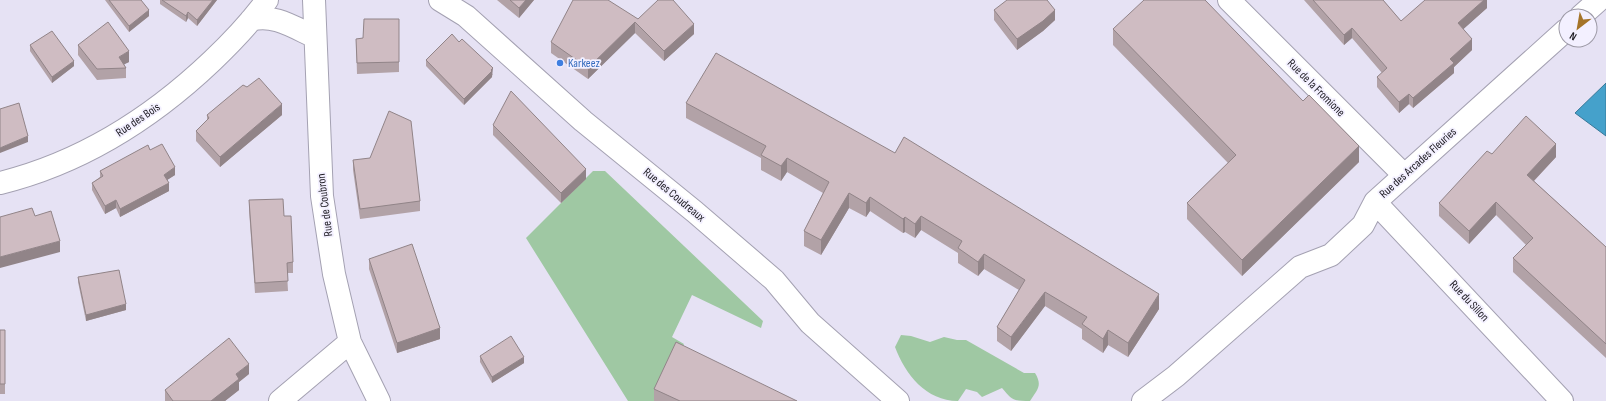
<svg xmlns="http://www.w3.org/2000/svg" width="1606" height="401" font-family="'Sofia Sans Condensed',sans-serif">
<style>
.green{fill:#9fc8a3}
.water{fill:#45a1cb;stroke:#397898}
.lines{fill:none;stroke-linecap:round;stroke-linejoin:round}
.minor-casing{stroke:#a4a1b2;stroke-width:24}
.minor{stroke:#fff;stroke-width:22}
.wall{fill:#b2a2a7}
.shaded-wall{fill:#918488}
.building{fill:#cfbcc2;stroke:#918488}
.shop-dot{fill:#3f7fe0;stroke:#f3f0ff;stroke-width:1.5}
.labels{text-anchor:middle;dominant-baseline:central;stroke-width:3.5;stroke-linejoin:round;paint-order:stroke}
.shop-label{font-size:12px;fill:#366cbe;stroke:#f3f0ff;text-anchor:start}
.street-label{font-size:12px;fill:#1c1a21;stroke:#f3f0ff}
</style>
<rect width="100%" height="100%" fill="#e6e2f4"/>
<path class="green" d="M 593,171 L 605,171 L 763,321 L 761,328 L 692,295 L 672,337 L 684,344 L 655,401 L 628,401 L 526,238 Z
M 901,335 L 911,336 L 930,342 L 944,337 L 957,340 L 966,340 L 1024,373 L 1035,373 C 1043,386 1037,390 1030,401 C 1013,401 1012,400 1002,388 L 982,397 L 977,392 L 966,389 L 958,401 C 926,401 905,374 895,347 Z"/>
<path class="water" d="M 1606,83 L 1606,136 L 1575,113 Z"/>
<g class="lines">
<defs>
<path id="minor" d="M 314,0 L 322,196 L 334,274 L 350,342 L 379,401
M 440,0 L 466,16 L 583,121 L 695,212 L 774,280 L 810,323 L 898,401
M 1229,0 L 1404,175
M 1581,16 L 1599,0
M 251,20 C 273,13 295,28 315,37
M 0,183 C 81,163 152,118 212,61 C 232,42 251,22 267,0
M 1375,202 L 1562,401
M 280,401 L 350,342
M 1143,401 L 1176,376 L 1300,267 L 1331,255 L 1363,225 L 1375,202 L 1566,30"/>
</defs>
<use href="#minor" class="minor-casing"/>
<use href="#minor" class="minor"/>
</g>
<path class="wall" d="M 105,0 L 141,0 L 149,16 L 129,32 Z
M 160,0 L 217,0 L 197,26 L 188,18 L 186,22 L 160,4 Z
M 497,0 L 534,0 L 519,18 Z
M 1304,0 L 1383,0 L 1401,21 L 1487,0 L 1487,8 L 1463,29 L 1472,50 L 1454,67 L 1454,73 L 1413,108 L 1409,104 L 1399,113 L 1377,87 L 1377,77 L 1382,73 L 1352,38 L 1344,45 Z
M 994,10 L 1055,20 L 1043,31 L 1017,50 L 994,20 Z
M 399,19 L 399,72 L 357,74 L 356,39 L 363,38 Z
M 638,19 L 694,34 L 664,61 L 635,33 L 588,79 L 551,53 L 551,42 Z
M 1113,29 L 1359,162 L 1242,276 L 1187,219 L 1187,203 L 1228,163 L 1113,45 Z
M 30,45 L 74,66 L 52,83 L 30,51 Z
M 78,45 L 129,62 L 124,64 L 126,68 L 126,78 L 97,80 L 78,55 Z
M 426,60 L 493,74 L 492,75 L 492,77 L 464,105 L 426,66 Z
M 686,103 L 1159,309 L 1128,357 L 1108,345 L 1103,353 L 1082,339 L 1082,329 L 1045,306 L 1011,351 L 997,341 L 997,327 L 1019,290 L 984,269 L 978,276 L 958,263 L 958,253 L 921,230 L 915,238 L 905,232 L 903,233 L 870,211 L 866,217 L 849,208 L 821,255 L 804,246 L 804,231 L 823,193 L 787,172 L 781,181 L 761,170 L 761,158 L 686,118 Z
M 207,115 L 282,115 L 220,167 L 196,141 L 196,131 L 207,120 Z
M 493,125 L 586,179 L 561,203 L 493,135 Z
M 150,150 L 175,175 L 167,180 L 169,191 L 120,217 L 116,208 L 105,214 L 92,190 L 92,183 L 100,177 L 100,171 Z
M 1492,154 L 1556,157 L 1534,181 L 1606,247 L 1606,358 L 1513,272 L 1513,258 L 1526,245 L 1496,215 L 1469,244 L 1439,216 L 1439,203 Z
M 353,160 L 420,201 L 420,211 L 360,219 L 353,170 Z
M 249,200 L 284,216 L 293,262 L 293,273 L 287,273 L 288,291 L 255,293 L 249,210 Z
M 369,259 L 440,339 L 397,353 L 369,269 Z
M 78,277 L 126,310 L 86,321 L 78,282 Z
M 0,330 L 5,330 L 5,394 L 0,394 Z
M 480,356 L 524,363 L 492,383 L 480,362 Z
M 249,374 L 239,382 L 239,390 L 225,401 L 165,401 L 165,390 Z
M 654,389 L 797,401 L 654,401 Z"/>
<path class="shaded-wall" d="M 213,0 L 217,0 L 197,26 L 197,20 Z
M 526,0 L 534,0 L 519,18 L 519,8 Z
M 1484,0 L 1487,0 L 1487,8 L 1458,34 L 1458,23 Z
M 149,10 L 149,16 L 129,32 L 129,26 Z
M 1055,10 L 1055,20 L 1043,31 L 1017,50 L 1017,39 Z
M 188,12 L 188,18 L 186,22 L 186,16 Z
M 635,22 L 635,33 L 588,79 L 588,68 Z
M 694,24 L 694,34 L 664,61 L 664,51 Z
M 1352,28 L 1352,38 L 1344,45 L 1344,35 Z
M 1472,39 L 1472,50 L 1454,67 L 1454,73 L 1413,108 L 1413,98 L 1450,59 Z
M 129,51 L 129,62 L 119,67 L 119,57 Z
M 74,61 L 74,66 L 52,83 L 52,77 Z
M 493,68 L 492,77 L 464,105 L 464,99 Z
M 1409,94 L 1409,104 L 1399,113 L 1399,102 Z
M 282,104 L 282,115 L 220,167 L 220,157 Z
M 28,136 L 28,142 L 0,153 L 0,148 Z
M 1556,144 L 1556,157 L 1527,188 L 1527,175 Z
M 1359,146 L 1359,162 L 1242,276 L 1242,260 Z
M 787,158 L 787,172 L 781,181 L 781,166 Z
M 175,167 L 175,175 L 164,182 L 164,175 Z
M 586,169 L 586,179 L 561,203 L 561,193 Z
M 169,183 L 169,191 L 120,217 L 120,209 Z
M 849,193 L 849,208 L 821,255 L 821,240 Z
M 870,197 L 870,211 L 866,217 L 866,203 Z
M 116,200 L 116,208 L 105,214 L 105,206 Z
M 1496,202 L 1496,215 L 1469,244 L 1469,231 Z
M 921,216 L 921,230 L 915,238 L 915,224 Z
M 905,217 L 905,232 L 903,233 L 903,219 Z
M 60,241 L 60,252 L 0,268 L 0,257 Z
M 984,254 L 984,269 L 978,276 L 978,262 Z
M 1045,292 L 1045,306 L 1011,351 L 1011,337 Z
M 1159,294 L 1159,309 L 1128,357 L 1128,343 Z
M 126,304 L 126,310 L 86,321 L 86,315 Z
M 440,328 L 440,339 L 397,353 L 397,343 Z
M 1108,330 L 1108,345 L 1103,353 L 1103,339 Z
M 524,357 L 524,363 L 492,383 L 492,377 Z
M 249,364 L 249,374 L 239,382 L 239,390 L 225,401 L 211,401 L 236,374 Z"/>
<path class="building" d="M 109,0 L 141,0 L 149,10 L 129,26 Z
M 162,0 L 213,0 L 197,20 L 188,12 L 186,16 Z
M 510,0 L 526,0 L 519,8 Z
M 573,0 L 608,0 L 638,19 L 658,0 L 673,0 L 694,24 L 664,51 L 635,22 L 588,68 L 551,42 Z
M 1007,0 L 1047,0 L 1055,10 L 1043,21 L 1017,39 L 994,10 Z
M 1144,0 L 1205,0 L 1303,101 L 1309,95 L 1359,146 L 1242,260 L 1187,203 L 1236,155 L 1113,29 Z
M 1313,0 L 1383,0 L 1401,21 L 1425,0 L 1484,0 L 1458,23 L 1472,39 L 1450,59 L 1454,63 L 1413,98 L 1409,94 L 1399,102 L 1377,77 L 1387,68 L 1352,28 L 1344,35 Z
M 364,19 L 399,19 L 399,62 L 357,63 L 356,39 L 363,38 Z
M 108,22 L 129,51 L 119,57 L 126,68 L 97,69 L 78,45 Z
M 52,31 L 74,61 L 52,77 L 30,45 Z
M 452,34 L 459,42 L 462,39 L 493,68 L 491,70 L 492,71 L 464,99 L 426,60 Z
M 716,53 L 895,153 L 904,137 L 1159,294 L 1128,343 L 1108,330 L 1103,339 L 1082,324 L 1087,317 L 1045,292 L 1011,337 L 997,327 L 1025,280 L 984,254 L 978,262 L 958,248 L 962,241 L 921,216 L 915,224 L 905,217 L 903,219 L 870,197 L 866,203 L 849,193 L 821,240 L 804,231 L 829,182 L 787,158 L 781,166 L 761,155 L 766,146 L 686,103 Z
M 259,78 L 282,104 L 220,157 L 196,131 L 209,118 L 207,115 L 243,85 L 247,87 Z
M 511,91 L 586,169 L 561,193 L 493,125 Z
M 19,103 L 28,136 L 0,148 L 0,109 Z
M 389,111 L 411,121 L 420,201 L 360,209 L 353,160 L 370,158 Z
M 1526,116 L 1556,144 L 1527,175 L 1606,247 L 1606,344 L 1513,258 L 1533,238 L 1496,202 L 1469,231 L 1439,203 L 1487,151 L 1492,154 Z
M 162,144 L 175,167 L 164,175 L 169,183 L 120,209 L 116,200 L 105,206 L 92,183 L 103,176 L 100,171 L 148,145 L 150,150 Z
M 283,199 L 284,216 L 291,216 L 293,262 L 287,263 L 288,281 L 255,283 L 249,200 Z
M 32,208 L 35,216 L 51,211 L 60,241 L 0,257 L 0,217 Z
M 412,244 L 440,328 L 397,343 L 369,259 Z
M 119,270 L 126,304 L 86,315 L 78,277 Z
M 0,330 L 5,330 L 5,384 L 0,384 Z
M 511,336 L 524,357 L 492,377 L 480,356 Z
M 229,338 L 249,364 L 236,374 L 239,379 L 211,401 L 173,401 L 165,390 Z
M 676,342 L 797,401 L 680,401 L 654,389 Z"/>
<circle class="shop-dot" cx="560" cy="63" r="4"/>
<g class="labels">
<g class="shop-label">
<text x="568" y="63">Karkeez</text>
</g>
<g class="street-label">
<text transform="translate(1316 88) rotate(45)">Rue de la Fromione</text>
<text transform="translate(138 120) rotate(-34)">Rue des Bois</text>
<text transform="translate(1418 163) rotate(-42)">Rue des Arcades Fleuries</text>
<text transform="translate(674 195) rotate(40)">Rue des Coudreaux</text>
<text transform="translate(325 205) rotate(-97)">Rue de Coubron</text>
<text transform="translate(1469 301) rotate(47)">Rue du Sillon</text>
</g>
</g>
<g transform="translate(1578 28) rotate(211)"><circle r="19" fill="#f3f0ff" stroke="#9d9aa6"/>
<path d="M0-3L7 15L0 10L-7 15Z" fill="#a57429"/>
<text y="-6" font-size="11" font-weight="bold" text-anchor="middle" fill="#1c1a21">N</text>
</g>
</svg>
